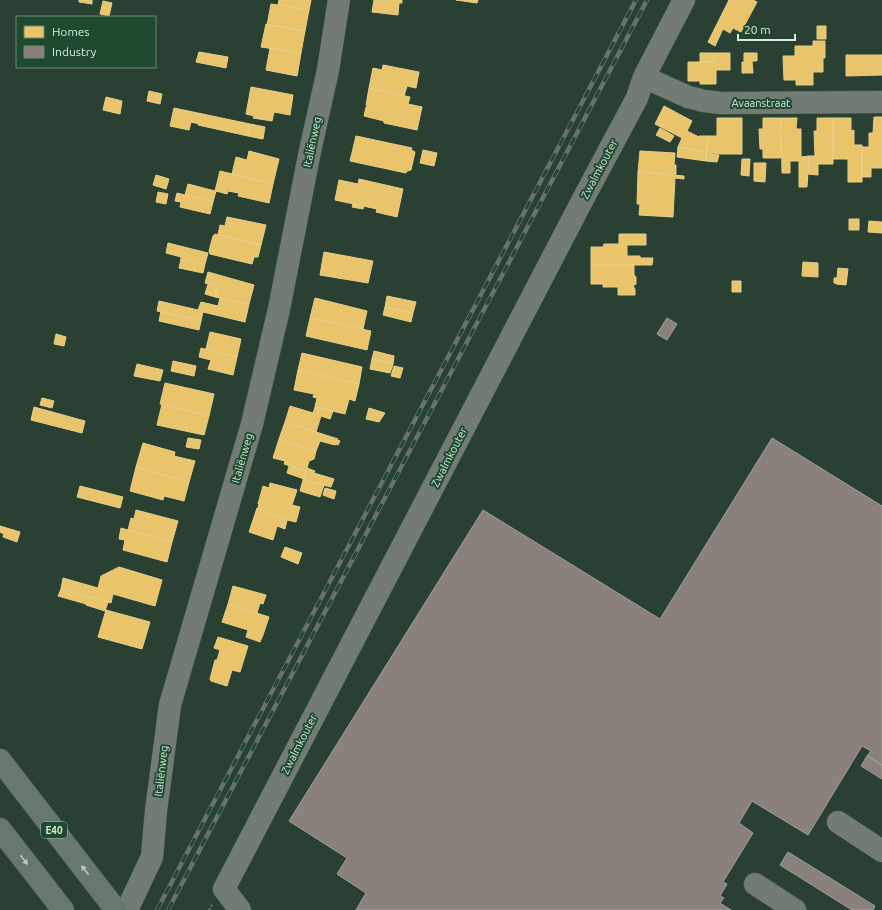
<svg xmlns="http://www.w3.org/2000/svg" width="882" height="910" font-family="Ubuntu,sans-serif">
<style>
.homes{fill:#e9c46a;stroke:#e4d08c}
.industry{fill:#8a817c;stroke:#a1a199}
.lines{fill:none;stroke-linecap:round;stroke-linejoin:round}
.minor-casing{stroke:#4b5e51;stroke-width:23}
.highway-casing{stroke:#4b5e51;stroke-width:23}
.path{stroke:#6a766e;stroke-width:2.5;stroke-dasharray:2 2;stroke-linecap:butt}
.minor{stroke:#727c75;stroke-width:22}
.highway{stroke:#69786e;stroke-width:22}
.rail-casing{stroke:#66746b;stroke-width:4.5}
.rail{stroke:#204a2f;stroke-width:3;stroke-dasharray:9;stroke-linecap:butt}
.oneway{fill:#b6cabb}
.labels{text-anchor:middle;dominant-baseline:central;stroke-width:4;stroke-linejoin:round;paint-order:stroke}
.shield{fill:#204a2f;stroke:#a0bca8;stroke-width:1}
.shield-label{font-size:10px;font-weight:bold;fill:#d7eddc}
.street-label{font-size:11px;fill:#d7eddc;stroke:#204a2f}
</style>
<rect width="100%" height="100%" fill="#2a4032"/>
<path class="homes" d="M 79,0 L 92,0 L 92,4 L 79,2 Z
M 279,0 L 311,0 L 309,10 L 278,5 Z
M 374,0 L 402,0 L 402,3 L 399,3 L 398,15 L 372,12 Z
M 456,0 L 478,0 L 477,3 Z
M 729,0 L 753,0 L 757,2 L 741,32 L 733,28 L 730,33 L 723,29 L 715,46 L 708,42 Z
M 103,1 L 112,3 L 109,16 L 100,14 Z
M 271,4 L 309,10 L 305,31 L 267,25 Z
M 266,24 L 305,31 L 301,53 L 261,47 Z
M 817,26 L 826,26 L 826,39 L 817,39 Z
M 813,41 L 825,41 L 825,58 L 823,58 L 823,72 L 813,72 L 813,85 L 796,85 L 796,80 L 784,80 L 783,56 L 795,56 L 795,46 L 813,46 Z
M 270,48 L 301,53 L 297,76 L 266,70 Z
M 199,52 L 228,57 L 226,68 L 196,62 Z
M 700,53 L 714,53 L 714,62 L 700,62 Z
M 714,53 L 730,53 L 730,70 L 716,70 L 716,84 L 700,84 L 700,81 L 688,81 L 688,62 L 714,62 Z
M 744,53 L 757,53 L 757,61 L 752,61 L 753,73 L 742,73 L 742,62 L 744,62 Z
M 846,55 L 882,55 L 882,75 L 846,76 Z
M 383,65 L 419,72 L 416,88 L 407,86 L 404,96 L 369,88 L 373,68 L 382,70 Z
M 251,87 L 293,95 L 290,115 L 274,112 L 272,121 L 253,118 L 254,116 L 246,114 Z
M 369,88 L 410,97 L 408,104 L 422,107 L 417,130 L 384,123 L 384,121 L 364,116 L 366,107 L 367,107 L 367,105 L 366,105 Z
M 149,91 L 162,94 L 160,104 L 147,101 Z
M 106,97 L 122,101 L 120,114 L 103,110 Z
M 664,106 L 692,121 L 687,131 L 699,137 L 699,136 L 708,136 L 707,152 L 678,147 L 682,138 L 655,124 Z
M 174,108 L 250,124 L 248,136 L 198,125 L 199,124 L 191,122 L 189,130 L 170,126 Z
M 874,117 L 882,117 L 882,168 L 871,168 L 871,177 L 862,177 L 862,147 L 869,147 L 869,133 L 873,133 Z
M 717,118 L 742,118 L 742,154 L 720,154 L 707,152 L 708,136 L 717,136 Z
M 763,118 L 781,118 L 781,158 L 763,158 L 763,149 L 760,149 L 759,129 L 763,129 Z
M 781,118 L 797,118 L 796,129 L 801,129 L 801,157 L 809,156 L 807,187 L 799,187 L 799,161 L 790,161 L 790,173 L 782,173 Z
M 817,118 L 833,118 L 833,164 L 818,164 L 818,175 L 808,174 L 809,156 L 815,156 L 814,131 L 817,131 Z
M 833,118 L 851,118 L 851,131 L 854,130 L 854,145 L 862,145 L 862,182 L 848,182 L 848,159 L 833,159 Z
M 250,124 L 265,127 L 263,139 L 248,136 Z
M 660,128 L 674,136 L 670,142 L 656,135 Z
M 356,136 L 412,148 L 411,150 L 415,152 L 411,170 L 407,171 L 406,173 L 350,161 Z
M 678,147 L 707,152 L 706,161 L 677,157 Z
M 423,150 L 437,153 L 434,166 L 420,163 Z
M 249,151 L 279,159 L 273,184 L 232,174 L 236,157 L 247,160 Z
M 640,151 L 675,153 L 674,165 L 676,165 L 676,175 L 638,172 Z
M 707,153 L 719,155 L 717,162 L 706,161 Z
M 742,159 L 750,159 L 749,176 L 741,175 Z
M 754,163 L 766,163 L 765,182 L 754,181 Z
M 220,171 L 273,184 L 269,203 L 238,196 L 239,193 L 228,191 L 227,194 L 216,191 L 213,202 L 185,195 L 188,184 L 215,191 Z
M 638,172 L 684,176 L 684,179 L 675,178 L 673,217 L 639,215 L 640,204 L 637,204 Z
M 156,175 L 169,179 L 166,189 L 153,185 Z
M 359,179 L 403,189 L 397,217 L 376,212 L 377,209 L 335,200 L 339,180 L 358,184 Z
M 158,192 L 168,194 L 166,204 L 156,202 Z
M 177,193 L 213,202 L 210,214 L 180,207 L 181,202 L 175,201 Z
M 353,204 L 364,206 L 363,209 L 352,207 Z
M 227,217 L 266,225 L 261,245 L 218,235 L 220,225 L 225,226 Z
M 849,219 L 859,219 L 859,230 L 849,230 Z
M 869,221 L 882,222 L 882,233 L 868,232 Z
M 215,234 L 261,245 L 258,257 L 254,257 L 252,264 L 210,254 L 209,251 L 213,236 Z
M 619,234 L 646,234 L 646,245 L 627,245 L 627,256 L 640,256 L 640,258 L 653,258 L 652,265 L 591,265 L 591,247 L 603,247 L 604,244 L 619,244 Z
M 168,243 L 208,253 L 205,264 L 181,259 L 181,257 L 166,253 Z
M 324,252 L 373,261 L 368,283 L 320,275 Z
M 181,259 L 205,264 L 203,273 L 179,268 Z
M 803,262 L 818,263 L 818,277 L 802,276 Z
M 591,265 L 634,265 L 634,275 L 636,277 L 636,284 L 633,286 L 635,289 L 635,295 L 618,295 L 618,287 L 603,287 L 603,284 L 591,284 Z
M 838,268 L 848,269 L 846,285 L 836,284 L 836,283 L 834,283 L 834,278 L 837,278 Z
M 208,272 L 254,285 L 249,304 L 215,297 L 217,286 L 205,283 Z
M 732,281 L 741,281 L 741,292 L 732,292 Z
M 208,284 L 217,286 L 215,297 L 205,294 Z
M 387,296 L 416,302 L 413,313 L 385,307 Z
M 220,298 L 249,304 L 245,322 L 203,312 L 201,321 L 157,311 L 159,301 L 198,310 L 201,302 L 218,306 Z
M 315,298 L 367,311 L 363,329 L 310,318 Z
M 385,307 L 413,313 L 411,322 L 383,315 Z
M 161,311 L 201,321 L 199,330 L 159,321 Z
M 310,318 L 371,331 L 367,350 L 306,336 Z
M 210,332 L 241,339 L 237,357 L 206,349 Z
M 56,334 L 66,337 L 64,346 L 54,344 Z
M 201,348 L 237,357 L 233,375 L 208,369 L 211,360 L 199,357 Z
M 374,351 L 394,356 L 393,364 L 372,359 Z
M 302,353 L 362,367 L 359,384 L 298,370 Z
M 372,359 L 393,364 L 390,373 L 370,369 Z
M 173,361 L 196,366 L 194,376 L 171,371 Z
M 137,364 L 163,370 L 160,381 L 134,376 Z
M 394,366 L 403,368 L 400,378 L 391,376 Z
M 298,370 L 359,384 L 355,401 L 349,399 L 345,414 L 315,407 L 317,398 L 313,397 L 314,394 L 294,390 Z
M 165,383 L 214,394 L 209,416 L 160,404 Z
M 42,398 L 54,401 L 52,408 L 40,405 Z
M 162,404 L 209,416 L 204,435 L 157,425 Z
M 290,406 L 313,413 L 315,407 L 333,411 L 330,419 L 321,416 L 316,432 L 285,422 Z
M 34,407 L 85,421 L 82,433 L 31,420 Z
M 369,408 L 385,413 L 379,422 L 366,419 Z
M 285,422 L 338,439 L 337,440 L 340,441 L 338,445 L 336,444 L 335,445 L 320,441 L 316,451 L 279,439 Z
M 188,438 L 201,440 L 199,449 L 186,447 Z
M 279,439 L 316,451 L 314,459 L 309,461 L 307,468 L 315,471 L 314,473 L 334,479 L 331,487 L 303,480 L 306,471 L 284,464 L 285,461 L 273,458 Z
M 143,443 L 175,452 L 174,456 L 195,461 L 189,482 L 136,467 Z
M 289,466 L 306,471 L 304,479 L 287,473 Z
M 136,467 L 189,482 L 184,501 L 164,496 L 163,500 L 130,491 Z
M 303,480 L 324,485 L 320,497 L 300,491 Z
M 270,483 L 297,490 L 292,505 L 300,507 L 296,522 L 287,520 L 258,508 L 259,504 L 258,504 L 263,486 L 269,488 Z
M 80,486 L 123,497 L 120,508 L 77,497 Z
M 325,488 L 336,491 L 334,499 L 323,495 Z
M 257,508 L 287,520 L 285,529 L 277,526 L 273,540 L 249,532 Z
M 136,510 L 178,521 L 172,542 L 128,530 L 131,518 L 134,519 Z
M 0,526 L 20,532 L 17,542 L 3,537 L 4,534 L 0,532 Z
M 121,528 L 172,542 L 167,562 L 123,550 L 125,540 L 119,539 Z
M 285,547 L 302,553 L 298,564 L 281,557 Z
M 119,567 L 162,580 L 155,606 L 113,594 L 111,603 L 61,589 L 63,578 L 98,588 L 101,576 Z
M 233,586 L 266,595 L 263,604 L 260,603 L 257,613 L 228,604 Z
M 61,589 L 108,602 L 105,611 L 86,605 L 86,604 L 58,596 Z
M 228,604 L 269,617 L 263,635 L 260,642 L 246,637 L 248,630 L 222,622 Z
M 106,610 L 150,622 L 142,649 L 98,637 Z
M 218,637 L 248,646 L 240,672 L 232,670 L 227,686 L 211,681 L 210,679 L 215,660 L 217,660 L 220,650 L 214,648 Z"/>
<path class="industry" d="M 667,318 L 677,324 L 667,340 L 657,334 Z
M 772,438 L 882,506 L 882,765 L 867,756 L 871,751 L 862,746 L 808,835 L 752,801 L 739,823 L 753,833 L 723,882 L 727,884 L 720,896 L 724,898 L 720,903 L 731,910 L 356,910 L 366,893 L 337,874 L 347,858 L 289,821 L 483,510 L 660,619 Z
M 867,756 L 882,765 L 882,779 L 861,766 Z
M 788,852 L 875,906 L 873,910 L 852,910 L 780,865 Z"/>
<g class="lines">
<defs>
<path id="minor" d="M 644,77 L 688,97 L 704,101 L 721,103 L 882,102
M 838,822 L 882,851
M 755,884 L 795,910
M 127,910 L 152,857 L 156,811 L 170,705 L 252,424 L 279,309 L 310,151 L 328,70 L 339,0
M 240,910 L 224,889 L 582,201 L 637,98 L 644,77 L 684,0"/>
<path id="highway" d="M 0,760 L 116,910
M 0,829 L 63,910"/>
</defs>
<use href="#minor" class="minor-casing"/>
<use href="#highway" class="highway-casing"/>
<path class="path" d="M 209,910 L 212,905"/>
<use href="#minor" class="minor"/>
<use href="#highway" class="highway"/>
<defs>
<path id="rail" d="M 157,910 L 636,0
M 168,910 L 647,0"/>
</defs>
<use href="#rail" class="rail-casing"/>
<use href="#rail" class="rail"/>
</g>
<defs><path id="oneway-solid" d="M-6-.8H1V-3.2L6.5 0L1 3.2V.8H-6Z"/></defs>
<g class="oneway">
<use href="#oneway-solid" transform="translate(24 860) rotate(52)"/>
<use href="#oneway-solid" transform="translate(85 870) rotate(-128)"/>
</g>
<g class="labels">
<rect class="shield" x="41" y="822" width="26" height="16" rx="3"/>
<g class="shield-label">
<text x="54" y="830">E40</text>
</g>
<g class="street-label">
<text x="761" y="103">Avaanstraat</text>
<text transform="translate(312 142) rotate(-78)">Italiënweg</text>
<text transform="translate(599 169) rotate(-62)">Zwalmkouter</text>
<text transform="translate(449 457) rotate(-63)">Zwalmkouter</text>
<text transform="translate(242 458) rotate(-74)">Italiënweg</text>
<text transform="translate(299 744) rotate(-63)">Zwalmkouter</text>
<text transform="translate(161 771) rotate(-83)">Italiënweg</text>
</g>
</g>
<rect x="16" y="16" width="140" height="52" fill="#204a2f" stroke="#698b74"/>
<rect x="24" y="26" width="20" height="12" fill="#e9c46a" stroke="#698b74"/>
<text x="52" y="36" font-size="12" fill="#d7eddc">Homes</text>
<rect x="24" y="46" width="20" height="12" fill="#8a817c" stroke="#698b74"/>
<text x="52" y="56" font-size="12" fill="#d7eddc">Industry</text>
<path d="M738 34v6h57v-6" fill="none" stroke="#d7eddc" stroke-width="2"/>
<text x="744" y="34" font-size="12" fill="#d7eddc" stroke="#204a2f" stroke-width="3" paint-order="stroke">20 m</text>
</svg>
